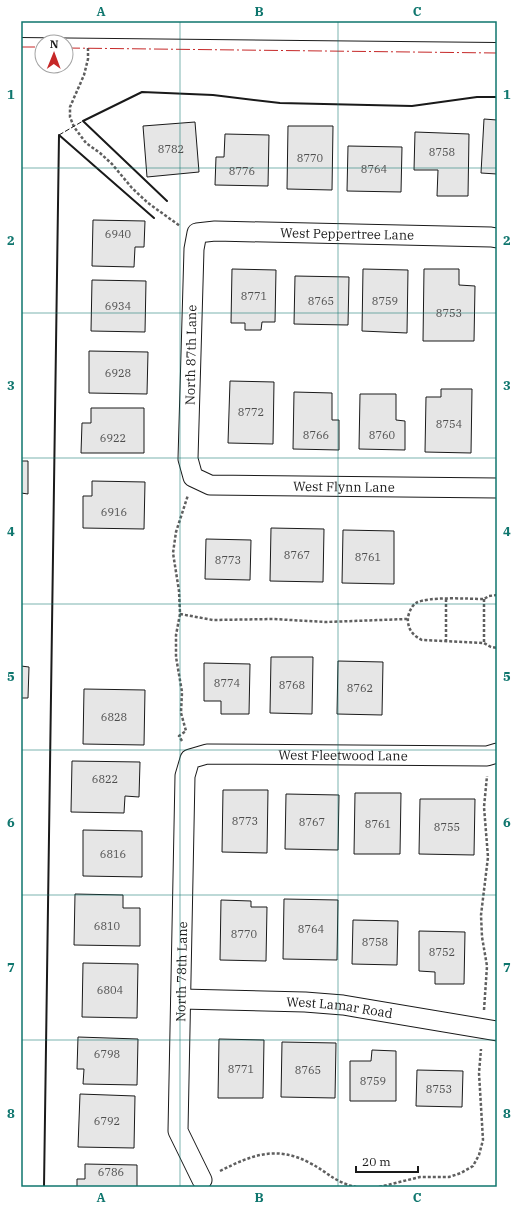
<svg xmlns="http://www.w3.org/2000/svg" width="518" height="1208" font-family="'IBM Plex Serif',serif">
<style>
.building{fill:#e6e6e6;stroke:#1a1a1a}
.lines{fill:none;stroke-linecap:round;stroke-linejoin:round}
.street-casing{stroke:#1a1a1a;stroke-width:21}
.secondary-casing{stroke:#1a1a1a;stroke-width:24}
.path{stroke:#5f5f5f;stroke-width:2.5;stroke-dasharray:3 2;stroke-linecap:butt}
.street{stroke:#fff;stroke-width:19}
.secondary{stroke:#fff;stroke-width:22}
.fence{stroke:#1a1a1a;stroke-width:1;stroke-dasharray:5 2;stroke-linecap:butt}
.wall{stroke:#1a1a1a;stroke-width:2}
.power{stroke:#c62828;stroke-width:1;stroke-dasharray:14 3 2 3;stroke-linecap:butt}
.grid{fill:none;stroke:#0f766e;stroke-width:1;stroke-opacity:0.55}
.labels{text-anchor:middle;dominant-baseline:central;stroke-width:3;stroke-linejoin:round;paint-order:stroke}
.number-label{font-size:11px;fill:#4d4d4d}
.street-label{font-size:13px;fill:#1a1a1a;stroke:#fff}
.neatline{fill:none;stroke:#0f766e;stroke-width:1.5}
.grid-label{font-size:13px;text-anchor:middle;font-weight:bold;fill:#0f766e}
</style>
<rect width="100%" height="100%" fill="#fff"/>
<path class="building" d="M 484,119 L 497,120 L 497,174 L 481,173 Z
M 195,122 L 199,172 L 147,177 L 143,126 Z
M 288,126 L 333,126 L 332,190 L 287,189 Z
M 415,132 L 469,134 L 468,196 L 437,196 L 438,170 L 414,170 Z
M 225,134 L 269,135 L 268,186 L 215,185 L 216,157 L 224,157 Z
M 348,146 L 402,147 L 401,192 L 347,191 Z
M 93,220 L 145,221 L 144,247 L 135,247 L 134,267 L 92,266 Z
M 232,269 L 276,270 L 275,322 L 262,322 L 261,330 L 245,330 L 245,323 L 231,323 Z
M 363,269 L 408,270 L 407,333 L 362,331 Z
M 424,269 L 459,269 L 459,285 L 475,286 L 474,341 L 423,341 Z
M 295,276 L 349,277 L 348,325 L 294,324 Z
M 92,280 L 146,281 L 145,332 L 91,331 Z
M 89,351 L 148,352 L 147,394 L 89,393 Z
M 230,381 L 274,382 L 273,444 L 228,443 Z
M 441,389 L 472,389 L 471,453 L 425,452 L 426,397 L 441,397 Z
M 294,392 L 332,393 L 332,420 L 339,420 L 339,450 L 293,449 Z
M 360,394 L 396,394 L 396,420 L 405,421 L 405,450 L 359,449 Z
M 91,408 L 144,408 L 144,453 L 81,453 L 82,423 L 91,423 Z
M 21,461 L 28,461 L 28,494 L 21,493 Z
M 92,481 L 145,482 L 144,529 L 83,528 L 83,496 L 92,496 Z
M 271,528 L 324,529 L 323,582 L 270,581 Z
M 343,530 L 394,531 L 394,584 L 342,583 Z
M 206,539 L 251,540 L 250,580 L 205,579 Z
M 271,657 L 313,657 L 312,714 L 270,713 Z
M 338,661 L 383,662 L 382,715 L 337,714 Z
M 204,663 L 250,664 L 249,714 L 221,714 L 221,701 L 204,701 Z
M 21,666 L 29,667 L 28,698 L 21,698 Z
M 84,689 L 145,690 L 144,745 L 83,744 Z
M 72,761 L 140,762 L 139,797 L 125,796 L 124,813 L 71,812 Z
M 223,790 L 268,790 L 267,853 L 222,852 Z
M 355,793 L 401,793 L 400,854 L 354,854 Z
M 286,794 L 339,795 L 338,850 L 285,849 Z
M 420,799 L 475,799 L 474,855 L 419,854 Z
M 83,830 L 142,831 L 142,877 L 83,876 Z
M 75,894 L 123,895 L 123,908 L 140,908 L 140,946 L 74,945 Z
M 284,899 L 338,900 L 337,960 L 283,959 Z
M 221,900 L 251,901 L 251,907 L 267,907 L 266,961 L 220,960 Z
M 353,920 L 398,921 L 397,965 L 352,964 Z
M 419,931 L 465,932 L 464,984 L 435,984 L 435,972 L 419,971 Z
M 83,963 L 138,964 L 137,1018 L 82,1017 Z
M 78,1037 L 138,1039 L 137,1085 L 83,1084 L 84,1069 L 77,1069 Z
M 219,1039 L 264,1040 L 263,1098 L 218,1098 Z
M 282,1042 L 336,1043 L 335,1098 L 281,1097 Z
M 372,1050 L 396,1051 L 396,1101 L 350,1101 L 350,1061 L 371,1061 Z
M 417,1070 L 463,1071 L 462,1107 L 416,1106 Z
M 80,1094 L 135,1096 L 134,1148 L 78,1147 Z
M 85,1164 L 137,1165 L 137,1187 L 77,1187 L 77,1179 L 85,1179 Z"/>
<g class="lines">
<defs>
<g id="street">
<path id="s1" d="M 497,238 L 491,237 L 215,231 L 197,233 L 194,249 L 188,459 L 193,477 L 210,485 L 497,488"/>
<path id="s2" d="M 181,999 L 305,1002 L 343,1005 L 497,1031"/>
<path id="s3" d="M 202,1180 L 178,1131 L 185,776 L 190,759 L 207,754 L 487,756 L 497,753"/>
</g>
<path id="secondary" d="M 21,26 L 497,31"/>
</defs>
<use href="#street" class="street-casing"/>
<use href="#secondary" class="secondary-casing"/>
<path class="path" d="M 88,48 L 88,59 L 84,75 L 70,107 L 70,117 L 74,127 L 86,143 L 100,153 L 112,164 L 132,188 L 148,203 L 180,226
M 497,595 L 489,596 L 484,599 C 469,599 428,596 416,603 C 411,606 407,616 408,622 C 409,631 414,636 422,640 L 484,643 L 491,647 L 497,648
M 484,599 L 484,643
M 180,614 L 213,620 L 273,619 L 326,622 L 407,619
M 446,642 L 446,599
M 182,741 L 179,736 L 186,731 L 181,713 L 182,692 L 176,657 L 176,635 L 180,614 L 179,591 L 173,553 L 176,532 L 188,495
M 484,1010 L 487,966 L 482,937 L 481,915 L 488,857 L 484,807 L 487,776
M 220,1171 C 252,1155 276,1145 310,1163 C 329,1173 334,1182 356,1187
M 379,1187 L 420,1177 L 449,1177 L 461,1173 L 473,1166 L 479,1155 L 483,1140 L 479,1073 L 481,1049"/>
<use href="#street" class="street"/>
<use href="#secondary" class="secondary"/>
<path class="fence" d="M 59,135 L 83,121"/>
<path class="wall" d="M 167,201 L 83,121 L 142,92 L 213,95 L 280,103 L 412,106 L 477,97 L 497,97
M 44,1187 L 59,135 L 154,218"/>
<path class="power" d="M 21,47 L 42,47
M 66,48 L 497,53"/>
</g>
<path class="grid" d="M 180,21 L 180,1187M 338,21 L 338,1187M 21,168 L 497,168M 21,313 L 497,313M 21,458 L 497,458M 21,604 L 497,604M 21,750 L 497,750M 21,895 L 497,895M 21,1040 L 497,1040"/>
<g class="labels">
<g class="number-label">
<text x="171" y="149">8782</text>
<text x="442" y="152">8758</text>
<text x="310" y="158">8770</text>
<text x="374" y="169">8764</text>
<text x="242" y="171">8776</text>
<text x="118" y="234">6940</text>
<text x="254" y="296">8771</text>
<text x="321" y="301">8765</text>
<text x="385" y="301">8759</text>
<text x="118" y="306">6934</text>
<text x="449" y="313">8753</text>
<text x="118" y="373">6928</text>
<text x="251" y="412">8772</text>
<text x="449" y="424">8754</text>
<text x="316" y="435">8766</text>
<text x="382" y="435">8760</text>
<text x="113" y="438">6922</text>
<text x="114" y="512">6916</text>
<text x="297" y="555">8767</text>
<text x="368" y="557">8761</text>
<text x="228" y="560">8773</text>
<text x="227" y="683">8774</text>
<text x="292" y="685">8768</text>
<text x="360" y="688">8762</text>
<text x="114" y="717">6828</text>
<text x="105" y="779">6822</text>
<text x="245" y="821">8773</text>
<text x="312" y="822">8767</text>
<text x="378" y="824">8761</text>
<text x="447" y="827">8755</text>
<text x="113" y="854">6816</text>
<text x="107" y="926">6810</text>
<text x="311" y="929">8764</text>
<text x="244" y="934">8770</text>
<text x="375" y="942">8758</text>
<text x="442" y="952">8752</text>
<text x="110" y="990">6804</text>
<text x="107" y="1054">6798</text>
<text x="241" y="1069">8771</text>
<text x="308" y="1070">8765</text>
<text x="373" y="1081">8759</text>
<text x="439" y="1089">8753</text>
<text x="107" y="1121">6792</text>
<text x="111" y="1172">6786</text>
</g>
<g class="street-label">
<text transform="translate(347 234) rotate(1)">West Peppertree Lane</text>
<text transform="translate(191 355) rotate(-89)">North 87th Lane</text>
<text stroke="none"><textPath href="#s1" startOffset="698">West Flynn Lane</textPath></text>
<text stroke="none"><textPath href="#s3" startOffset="581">West Fleetwood Lane</textPath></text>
<text stroke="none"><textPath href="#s3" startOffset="214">North 78th Lane</textPath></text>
<text stroke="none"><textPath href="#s2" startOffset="159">West Lamar Road</textPath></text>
</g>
</g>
<rect width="518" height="1208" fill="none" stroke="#ffffff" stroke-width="44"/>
<g transform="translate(54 54) rotate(1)"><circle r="19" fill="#ffffff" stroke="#a3a3a3"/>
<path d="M0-3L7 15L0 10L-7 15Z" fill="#c62828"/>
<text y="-6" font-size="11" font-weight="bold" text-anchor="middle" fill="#1a1a1a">N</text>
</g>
<path d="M356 1166v6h62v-6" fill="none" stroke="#1a1a1a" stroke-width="2"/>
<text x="362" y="1166" font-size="12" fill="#1a1a1a" stroke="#ffffff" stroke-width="3" paint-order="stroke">20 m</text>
<rect x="22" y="22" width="474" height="1164" class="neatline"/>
<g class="grid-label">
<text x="101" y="16">A</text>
<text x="259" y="16">B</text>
<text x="417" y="16">C</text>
<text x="11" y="99">1</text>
<text x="507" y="99">1</text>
<text x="11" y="245">2</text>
<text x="507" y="245">2</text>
<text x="11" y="390">3</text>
<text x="507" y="390">3</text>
<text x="11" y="536">4</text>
<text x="507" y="536">4</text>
<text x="11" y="681">5</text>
<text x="507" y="681">5</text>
<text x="11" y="827">6</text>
<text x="507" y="827">6</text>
<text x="11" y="972">7</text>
<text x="507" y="972">7</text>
<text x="11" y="1118">8</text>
<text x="507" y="1118">8</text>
<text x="101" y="1202">A</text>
<text x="259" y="1202">B</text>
<text x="417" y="1202">C</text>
</g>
</svg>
